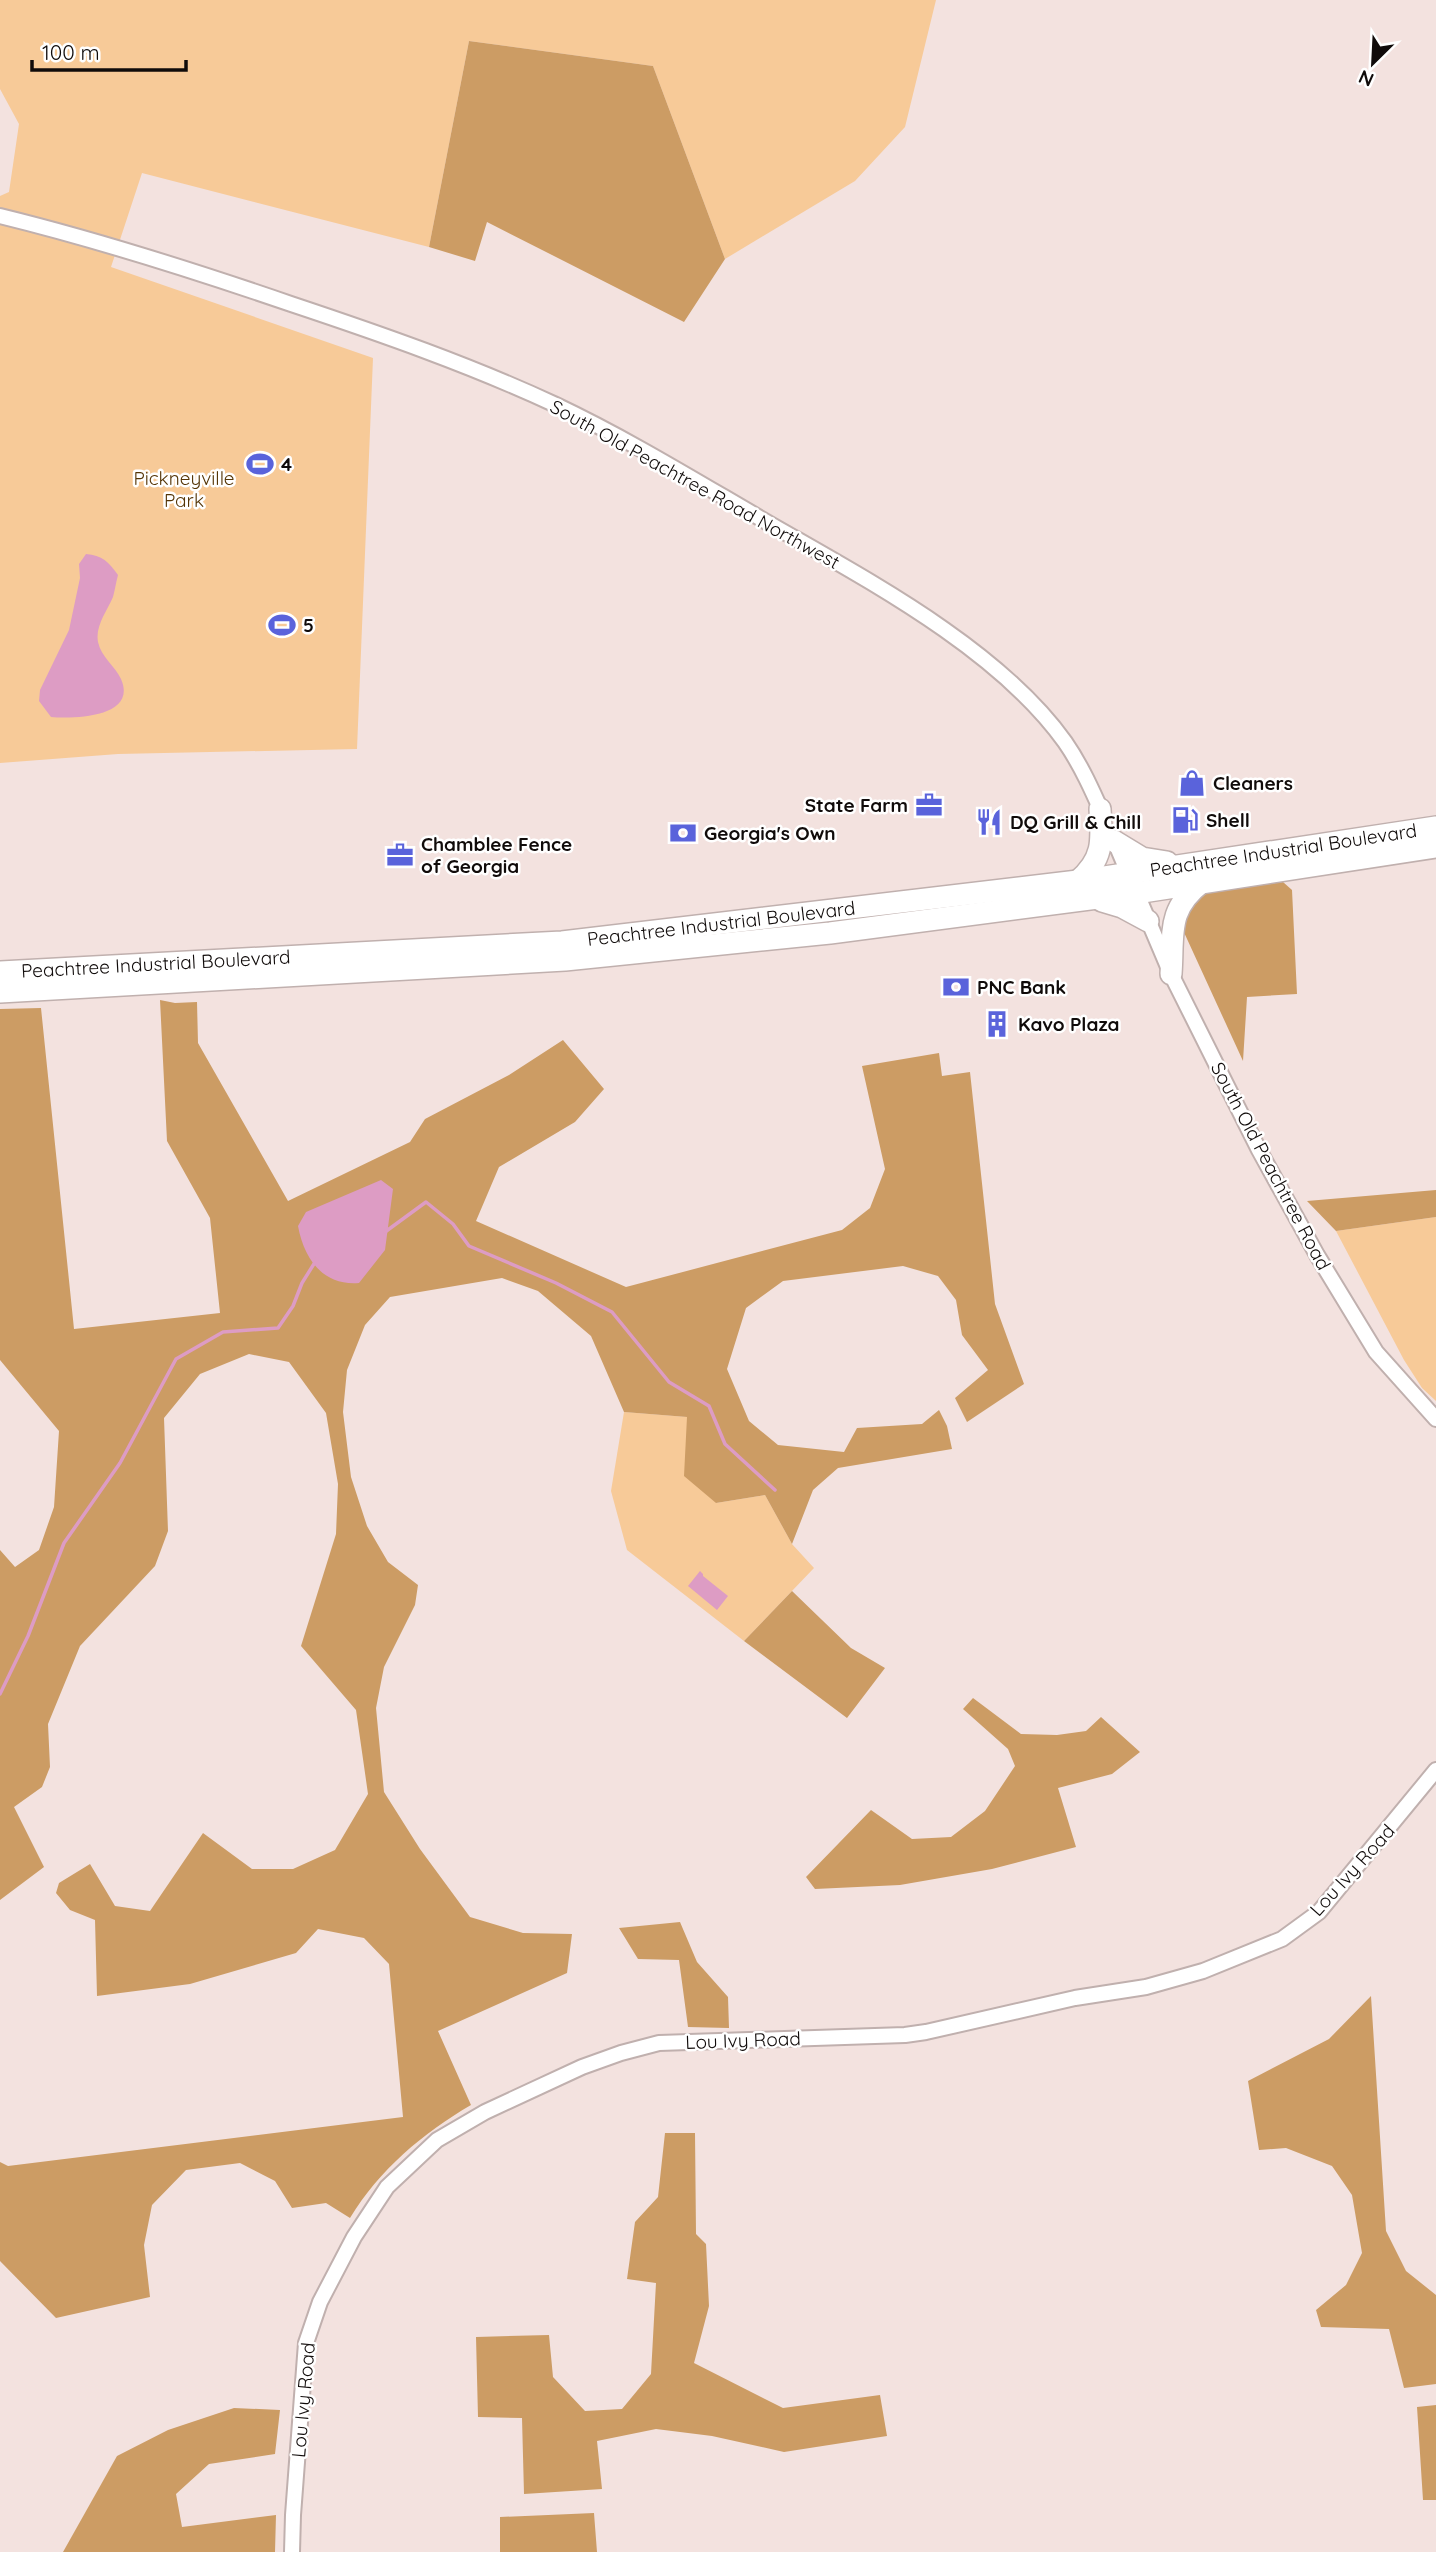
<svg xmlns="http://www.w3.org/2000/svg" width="1436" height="2552" font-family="Quicksand,sans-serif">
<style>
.green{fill:#f7ca98}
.forest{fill:#cc9c64}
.water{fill:#dd9cc4}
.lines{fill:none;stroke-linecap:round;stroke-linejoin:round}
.stream{stroke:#dd9cc4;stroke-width:3.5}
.minor-casing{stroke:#c0b0ae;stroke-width:18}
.highway-casing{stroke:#c0b0ae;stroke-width:24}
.minor{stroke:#fff;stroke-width:14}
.highway{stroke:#fff;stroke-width:21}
.labels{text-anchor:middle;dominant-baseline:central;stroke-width:5;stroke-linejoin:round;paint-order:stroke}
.poi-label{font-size:19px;font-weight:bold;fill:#100b0a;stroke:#fff;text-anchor:start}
.park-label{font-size:19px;fill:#553506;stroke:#fff}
.street-label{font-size:19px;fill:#100b0a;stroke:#fff}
</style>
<rect width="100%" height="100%" fill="#f3e2df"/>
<path class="green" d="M 0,0 L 936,0 L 905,127 L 855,181 L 725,259 L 653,66 L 469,41 L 429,247 L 142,173 L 111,267 L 373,358 L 357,749 L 118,754 L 0,763 L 0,196 L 9,192 L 19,124 L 0,89 Z
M 1436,1217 L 1436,1401 L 1422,1388 L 1404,1360 L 1336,1231 Z
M 624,1412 L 687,1417 L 716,1503 L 765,1495 L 792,1544 L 814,1568 L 744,1641 L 627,1550 L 611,1491 Z"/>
<path class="forest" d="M 469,41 L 653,66 L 725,259 L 684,322 L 487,222 L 475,261 L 429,247 Z
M 1283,882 L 1292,890 L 1297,994 L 1247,997 L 1243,1061 L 1182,928 L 1184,917 L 1199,893 Z
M 160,1000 L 175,1003 L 197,1002 L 198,1043 L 288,1201 L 410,1142 L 425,1119 L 509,1075 L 563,1040 L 604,1089 L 575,1122 L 499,1167 L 476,1221 L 626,1287 L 842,1230 L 870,1208 L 885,1169 L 862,1066 L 939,1053 L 942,1076 L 970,1072 L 995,1304 L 1024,1384 L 967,1422 L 955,1398 L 988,1370 L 962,1335 L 956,1300 L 938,1276 L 903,1266 L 783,1281 L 746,1308 L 727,1369 L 749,1421 L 778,1445 L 844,1452 L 857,1428 L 922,1424 L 939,1410 L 947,1426 L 952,1449 L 838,1468 L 813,1490 L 792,1544 L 765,1495 L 716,1503 L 684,1476 L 687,1417 L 624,1412 L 591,1336 L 538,1291 L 502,1278 L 390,1297 L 365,1325 L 347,1370 L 343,1412 L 351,1477 L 367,1526 L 388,1562 L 418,1585 L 415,1605 L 384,1667 L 376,1708 L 384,1792 L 420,1849 L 470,1917 L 523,1933 L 572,1934 L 567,1973 L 438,2031 L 471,2105 C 423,2133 379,2170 350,2218 L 326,2203 L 292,2208 L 275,2181 L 240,2163 L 186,2170 L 152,2205 L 144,2245 L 150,2297 L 56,2318 L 0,2261 L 0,2162 L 8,2166 L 403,2117 L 389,1964 L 364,1938 L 318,1929 L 296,1953 L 190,1984 L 97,1996 L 95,1920 L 70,1910 L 56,1893 L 59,1883 L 90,1864 L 115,1906 L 150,1911 L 203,1833 L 252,1869 L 293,1869 L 335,1850 L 368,1794 L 356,1710 L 301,1646 L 336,1534 L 338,1484 L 326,1413 L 289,1362 L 249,1354 L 200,1374 L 164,1418 L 168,1531 L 155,1566 L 80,1646 L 48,1724 L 50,1767 L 42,1787 L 14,1807 L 44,1867 L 0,1900 L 0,1550 L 15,1567 L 39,1550 L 54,1507 L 59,1431 L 0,1360 L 0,1009 L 41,1008 L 74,1329 L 220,1313 L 210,1218 L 167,1141 Z
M 1436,1190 L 1436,1217 L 1336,1231 L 1307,1201 Z
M 792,1591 L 851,1648 L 885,1668 L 847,1718 L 744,1641 Z
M 973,1698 L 1021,1734 L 1057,1735 L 1086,1731 L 1101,1717 L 1140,1752 L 1112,1774 L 1058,1788 L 1076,1847 L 992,1869 L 900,1885 L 815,1889 L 806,1877 L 871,1810 L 912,1839 L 951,1837 L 985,1811 L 1015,1766 L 1008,1749 L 963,1709 Z
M 680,1922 L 697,1962 L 728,1997 L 729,2028 L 688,2027 L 679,1960 L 638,1959 L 619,1928 Z
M 1371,1996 L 1386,2231 L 1406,2271 L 1436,2295 L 1436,2384 L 1404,2388 L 1389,2329 L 1321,2327 L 1316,2310 L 1346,2285 L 1362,2253 L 1352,2195 L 1332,2166 L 1286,2148 L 1259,2150 L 1248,2081 L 1329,2039 Z
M 665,2133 L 695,2133 L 696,2234 L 706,2244 L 709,2306 L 694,2363 L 783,2408 L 880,2395 L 887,2436 L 784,2452 L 712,2436 L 656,2429 L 597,2441 L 602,2489 L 524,2494 L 522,2418 L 478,2417 L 476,2337 L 549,2335 L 553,2377 L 585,2411 L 622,2409 L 651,2374 L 656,2283 L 627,2279 L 635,2222 L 658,2197 Z
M 1436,2405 L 1436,2500 L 1423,2500 L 1417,2407 Z
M 234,2408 L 280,2410 L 275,2454 L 209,2464 L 176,2494 L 182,2527 L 276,2515 L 275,2552 L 63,2552 L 117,2456 L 168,2430 Z
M 594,2513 L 597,2552 L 500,2552 L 500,2517 Z"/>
<path class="water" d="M 86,554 C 102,555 109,562 118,575 C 116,582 115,590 113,597 C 107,611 95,626 98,642 C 101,657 115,666 121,679 C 138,718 73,719 51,717 L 39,701 L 40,690 L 69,630 L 80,578 L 79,564 Z
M 381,1180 L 393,1189 L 385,1250 L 359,1283 C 323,1286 304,1259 298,1226 L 306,1212 Z
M 700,1571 L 703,1574 L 703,1576 L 728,1596 L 717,1610 L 688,1586 Z"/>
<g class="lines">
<path class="stream" d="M 385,1232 L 426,1202 L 453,1224 L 469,1246 L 556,1283 L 612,1312 L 669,1382 L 709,1406 L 725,1444 L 775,1490
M 0,1694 L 28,1636 L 64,1543 L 120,1463 L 176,1359 L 223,1332 L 278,1328 L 293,1306 L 302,1283 L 317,1259"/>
<defs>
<path id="minor" d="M 0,216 C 98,240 195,271 291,304 C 381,334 470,365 556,405 C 632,441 704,486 777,528 C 873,583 1000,651 1065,742 C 1081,765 1093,792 1104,817
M 1115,842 L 1171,974 L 1259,1150 L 1317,1255 L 1376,1352 L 1436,1419
M 292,2552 L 293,2515 L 306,2343 L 320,2302 L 354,2237 L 387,2187 L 437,2140 L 485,2112 L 582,2067 L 621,2053 L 659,2043 L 905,2035 L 926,2032 L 1075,1998 L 1146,1987 L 1203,1971 L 1282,1939 L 1319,1912 L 1436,1770"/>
<g id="highway">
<path d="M 1114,841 L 1142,858 L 1167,862"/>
<path d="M 1078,881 C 1104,859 1102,840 1100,809"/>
<path d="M 1102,901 L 1122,907 L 1148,921"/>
<path id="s1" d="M 0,972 L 562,942 L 1078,881 L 1436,827"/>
<path d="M 1171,974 C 1174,934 1166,910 1202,882"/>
<path d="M 0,992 L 565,960 L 830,933 L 1136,893 L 1436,847"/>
</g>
</defs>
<use href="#minor" class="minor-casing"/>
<use href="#highway" class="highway-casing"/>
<use href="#minor" class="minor"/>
<use href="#highway" class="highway"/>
</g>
<defs>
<symbol id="stadium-bare" viewBox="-9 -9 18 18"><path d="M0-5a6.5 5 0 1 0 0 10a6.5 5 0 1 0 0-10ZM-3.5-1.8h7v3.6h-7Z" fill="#5a63db" stroke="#fff" stroke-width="2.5" paint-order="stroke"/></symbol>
<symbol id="shop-bare" viewBox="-9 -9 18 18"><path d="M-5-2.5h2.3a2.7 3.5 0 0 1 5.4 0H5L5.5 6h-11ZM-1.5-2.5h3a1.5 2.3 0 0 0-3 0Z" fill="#5a63db" stroke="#fff" stroke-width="2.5" paint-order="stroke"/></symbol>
<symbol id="office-bare" viewBox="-9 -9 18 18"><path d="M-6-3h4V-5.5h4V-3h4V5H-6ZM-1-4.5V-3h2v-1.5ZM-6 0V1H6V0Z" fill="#5a63db" stroke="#fff" stroke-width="2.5" paint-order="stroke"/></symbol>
<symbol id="fuel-bare" viewBox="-9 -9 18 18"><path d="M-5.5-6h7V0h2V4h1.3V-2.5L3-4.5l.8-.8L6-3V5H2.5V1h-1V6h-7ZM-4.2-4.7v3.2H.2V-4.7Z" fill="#5a63db" stroke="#fff" stroke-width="2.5" paint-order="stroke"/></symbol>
<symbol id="restaurant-bare" viewBox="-9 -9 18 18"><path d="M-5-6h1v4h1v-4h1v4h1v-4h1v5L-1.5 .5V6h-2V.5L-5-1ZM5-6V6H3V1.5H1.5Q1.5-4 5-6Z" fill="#5a63db" stroke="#fff" stroke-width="2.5" paint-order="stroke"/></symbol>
<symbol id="bank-bare" viewBox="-9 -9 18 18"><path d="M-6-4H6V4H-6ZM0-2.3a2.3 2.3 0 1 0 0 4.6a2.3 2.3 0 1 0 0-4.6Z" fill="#5a63db" stroke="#fff" stroke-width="2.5" paint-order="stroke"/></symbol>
<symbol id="building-bare" viewBox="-9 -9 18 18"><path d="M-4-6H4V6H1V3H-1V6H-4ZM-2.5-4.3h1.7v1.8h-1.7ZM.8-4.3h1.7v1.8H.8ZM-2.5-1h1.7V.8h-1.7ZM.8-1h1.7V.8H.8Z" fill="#5a63db" stroke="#fff" stroke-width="2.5" paint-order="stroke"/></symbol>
</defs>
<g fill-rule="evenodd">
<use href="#stadium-bare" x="241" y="445" width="38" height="38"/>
<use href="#stadium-bare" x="263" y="606" width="38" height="38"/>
<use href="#shop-bare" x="1173" y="764" width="38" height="38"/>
<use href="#office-bare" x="910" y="786" width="38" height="38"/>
<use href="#fuel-bare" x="1166" y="801" width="38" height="38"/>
<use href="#restaurant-bare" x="970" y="803" width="38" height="38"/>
<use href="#bank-bare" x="664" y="814" width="38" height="38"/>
<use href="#office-bare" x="381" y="836" width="38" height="38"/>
<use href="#bank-bare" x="937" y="968" width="38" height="38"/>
<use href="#building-bare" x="978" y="1005" width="38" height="38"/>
</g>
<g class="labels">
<g class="poi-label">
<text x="281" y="464">4</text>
<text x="303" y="625">5</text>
<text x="1213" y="783">Cleaners</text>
<text x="908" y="805" text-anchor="end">State Farm</text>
<text x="1206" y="820">Shell</text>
<text x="1010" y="822">DQ Grill &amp; Chill</text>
<text x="704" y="833">Georgia's Own</text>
<text x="421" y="844">Chamblee Fence<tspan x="421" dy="22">of Georgia</tspan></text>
<text x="977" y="987">PNC Bank</text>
<text x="1018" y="1024">Kavo Plaza</text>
</g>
<g class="park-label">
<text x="184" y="478">Pickneyville<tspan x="184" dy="22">Park</tspan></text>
</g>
<g class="street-label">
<text transform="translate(695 484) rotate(29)">South Old Peachtree Road Northwest</text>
<text stroke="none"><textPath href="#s1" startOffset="1290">Peachtree Industrial Boulevard</textPath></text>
<text stroke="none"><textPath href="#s1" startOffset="723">Peachtree Industrial Boulevard</textPath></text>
<text stroke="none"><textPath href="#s1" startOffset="156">Peachtree Industrial Boulevard</textPath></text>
<text transform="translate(1271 1166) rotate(62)">South Old Peachtree Road</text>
<text transform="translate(1352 1870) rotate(-48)">Lou Ivy Road</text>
<text transform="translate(743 2040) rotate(-2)">Lou Ivy Road</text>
<text transform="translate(303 2400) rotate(-85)">Lou Ivy Road</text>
</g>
</g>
<g transform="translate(1373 63) rotate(204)" stroke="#ffffff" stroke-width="5" paint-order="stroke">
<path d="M0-5L12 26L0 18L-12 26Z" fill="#100b0a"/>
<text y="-10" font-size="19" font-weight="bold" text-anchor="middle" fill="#100b0a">N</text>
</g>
<path d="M32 60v10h154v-10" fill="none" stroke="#100b0a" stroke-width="3.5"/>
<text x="42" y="60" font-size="21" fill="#100b0a" stroke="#ffffff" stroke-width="5" paint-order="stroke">100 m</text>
</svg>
